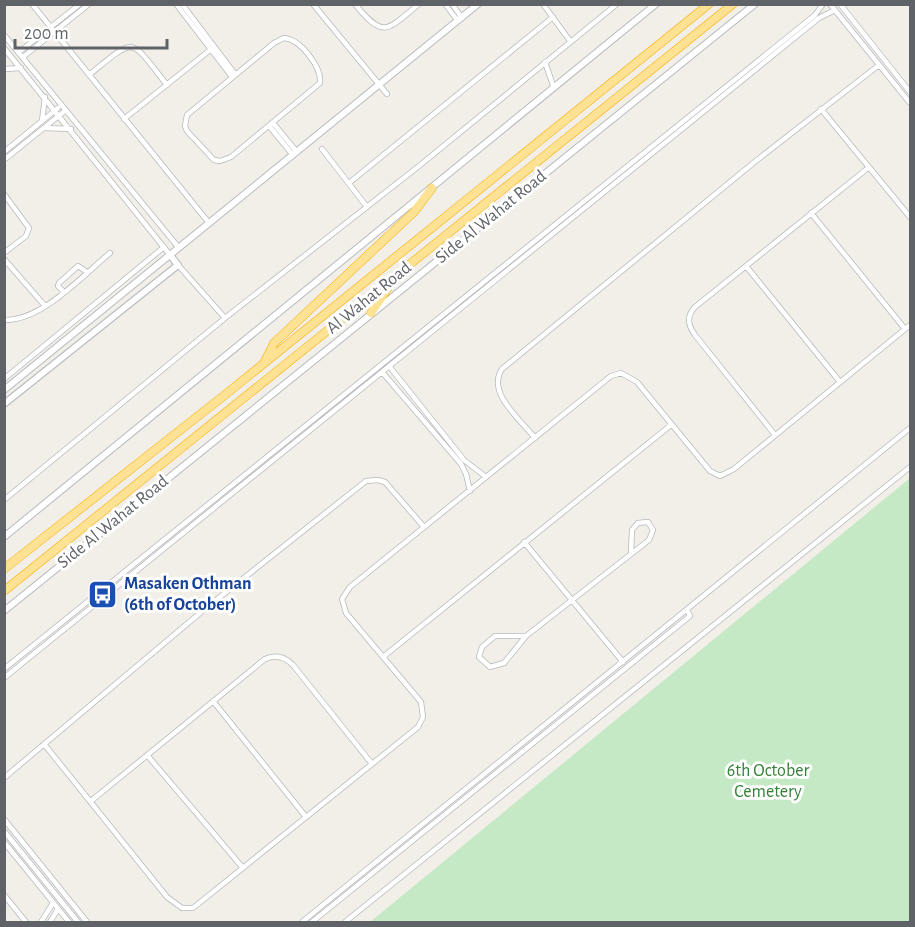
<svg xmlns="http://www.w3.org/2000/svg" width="915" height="927" font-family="'Alegreya Sans',sans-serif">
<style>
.green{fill:#c5e8c5}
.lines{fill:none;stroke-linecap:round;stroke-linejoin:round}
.street-casing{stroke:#b5b8bc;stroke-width:6}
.secondary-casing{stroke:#b6babf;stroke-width:8}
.highway-casing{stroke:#f9ab00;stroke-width:9}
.street{stroke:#fff;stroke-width:4.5}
.secondary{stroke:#fff;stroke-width:6}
.highway{stroke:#fde293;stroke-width:8}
.labels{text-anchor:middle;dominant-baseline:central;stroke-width:6;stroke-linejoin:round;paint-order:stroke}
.street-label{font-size:18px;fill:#5f6368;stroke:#fff}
.transit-label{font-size:18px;font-weight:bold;fill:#164399;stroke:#fff;text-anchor:start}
.park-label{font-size:18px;fill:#348238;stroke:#fff}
</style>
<rect width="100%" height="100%" fill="#f1efe8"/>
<path class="green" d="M 910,478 L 910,922 L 370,922 Z"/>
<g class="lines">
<defs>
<path id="street" d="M 32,4 L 209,223
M 176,4 L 232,77
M 182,4 L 235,74
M 313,4 L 387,94
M 355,4 C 384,40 387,30 419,4
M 445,4 L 458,21
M 452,4 L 462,18
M 543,4 L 570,41
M 830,4 L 910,103
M 840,4 L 910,92
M 4,35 L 179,248
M 284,38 C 300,39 322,67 320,83 L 231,157 L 220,161 L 214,160 L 187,131 L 185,126 L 187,115 L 274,43 Z
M 4,48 L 170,255
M 19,52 L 80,4
M 23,57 L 89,4
M 545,62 L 554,88
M 4,69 L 21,68
M 89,75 C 137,36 129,37 167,85
M 821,109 L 910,217
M 124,119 L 210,50
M 42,121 L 45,97
M 273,123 L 297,152
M 269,126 L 293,155
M 45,128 L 71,129
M 322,149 L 367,207
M 4,152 L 58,108
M 4,160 L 66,110
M 349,183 L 553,17
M 4,194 L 29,228 L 26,236 L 4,253
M 811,213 L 905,329
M 4,259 L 45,306
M 178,265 L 225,318
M 746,266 L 840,382
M 63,291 L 58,286 L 59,283 L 78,266 L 87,272
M 4,320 C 42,321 82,276 110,253
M 389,366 L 464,460 L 486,477
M 382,372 L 461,464 L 466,474 L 470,491
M 4,379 L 164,247
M 775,435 L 695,335 C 688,325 686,317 695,307 L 868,168
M 535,438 C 521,420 486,393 502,369 L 757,160 L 879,65
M 4,500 L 225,318 L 419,166 L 617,4
M 524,542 L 623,662
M 526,636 L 504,663 L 490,667 L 479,657 L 482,647 L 495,636 L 526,636 L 649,540 L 653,530 L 648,522 L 638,523 L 632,530 L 631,552
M 383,657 L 671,425
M 4,669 L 815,15 L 823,4
M 4,678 L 819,18 L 835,10
M 213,701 L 306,817
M 44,744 L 167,897 L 182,908 L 193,908 L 418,727 L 423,717 L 421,702 L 346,613 L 342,599 L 350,587 L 611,376 L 621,373 L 637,382 L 710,471 L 720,476 L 734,469 L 910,325
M 147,755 L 243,868
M 4,778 L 206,608 L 366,481 L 378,480 L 385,482 L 424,527
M 91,801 L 265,659 C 276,654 285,657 293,665 L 372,764
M 4,819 L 87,922
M 4,831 L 78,922
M 4,842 L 69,922
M 4,895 L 26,922
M 41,922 L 53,903
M 50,922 L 58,909
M 302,922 L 910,428
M 312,922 L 690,616 L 687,610
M 345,922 L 910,467"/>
<path id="secondary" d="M 4,390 L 478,4
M 4,404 L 178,265 L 170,255
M 4,537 L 656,4
M 4,611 L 755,4"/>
<path id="highway" d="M 371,313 L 392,282
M 264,363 L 274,343 L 414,212 L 432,188
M 4,569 L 226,394 L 709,4
M 4,591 L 733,4"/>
</defs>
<use href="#street" class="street-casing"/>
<use href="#secondary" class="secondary-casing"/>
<use href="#highway" class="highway-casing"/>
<use href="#street" class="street"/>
<use href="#secondary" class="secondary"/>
<use href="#highway" class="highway"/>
</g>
<defs>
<symbol id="bus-square" viewBox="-11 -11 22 22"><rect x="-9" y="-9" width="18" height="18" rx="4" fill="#1a4fb4" stroke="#fff"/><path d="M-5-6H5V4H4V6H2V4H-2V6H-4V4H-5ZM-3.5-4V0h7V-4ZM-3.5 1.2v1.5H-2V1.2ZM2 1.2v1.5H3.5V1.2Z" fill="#fff"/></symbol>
</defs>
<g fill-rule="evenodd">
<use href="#bus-square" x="86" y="578" width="33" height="33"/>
</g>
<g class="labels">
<g class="street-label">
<text transform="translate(491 217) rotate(-39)">Side Al Wahat Road</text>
<text transform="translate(369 298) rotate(-39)">Al Wahat Road</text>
<text transform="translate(113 522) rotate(-39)">Side Al Wahat Road</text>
</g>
<g class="transit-label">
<text x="124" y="584">Masaken Othman<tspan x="124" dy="21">(6th of October)</tspan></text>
</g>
<g class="park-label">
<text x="768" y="771">6th October<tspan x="768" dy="21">Cemetery</tspan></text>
</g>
</g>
<rect width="915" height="927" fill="none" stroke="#5f6368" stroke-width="12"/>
<path d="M15 39v9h152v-9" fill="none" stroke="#5f6368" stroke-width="3"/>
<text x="24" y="39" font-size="18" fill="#5f6368" stroke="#ffffff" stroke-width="4.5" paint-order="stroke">200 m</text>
</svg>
